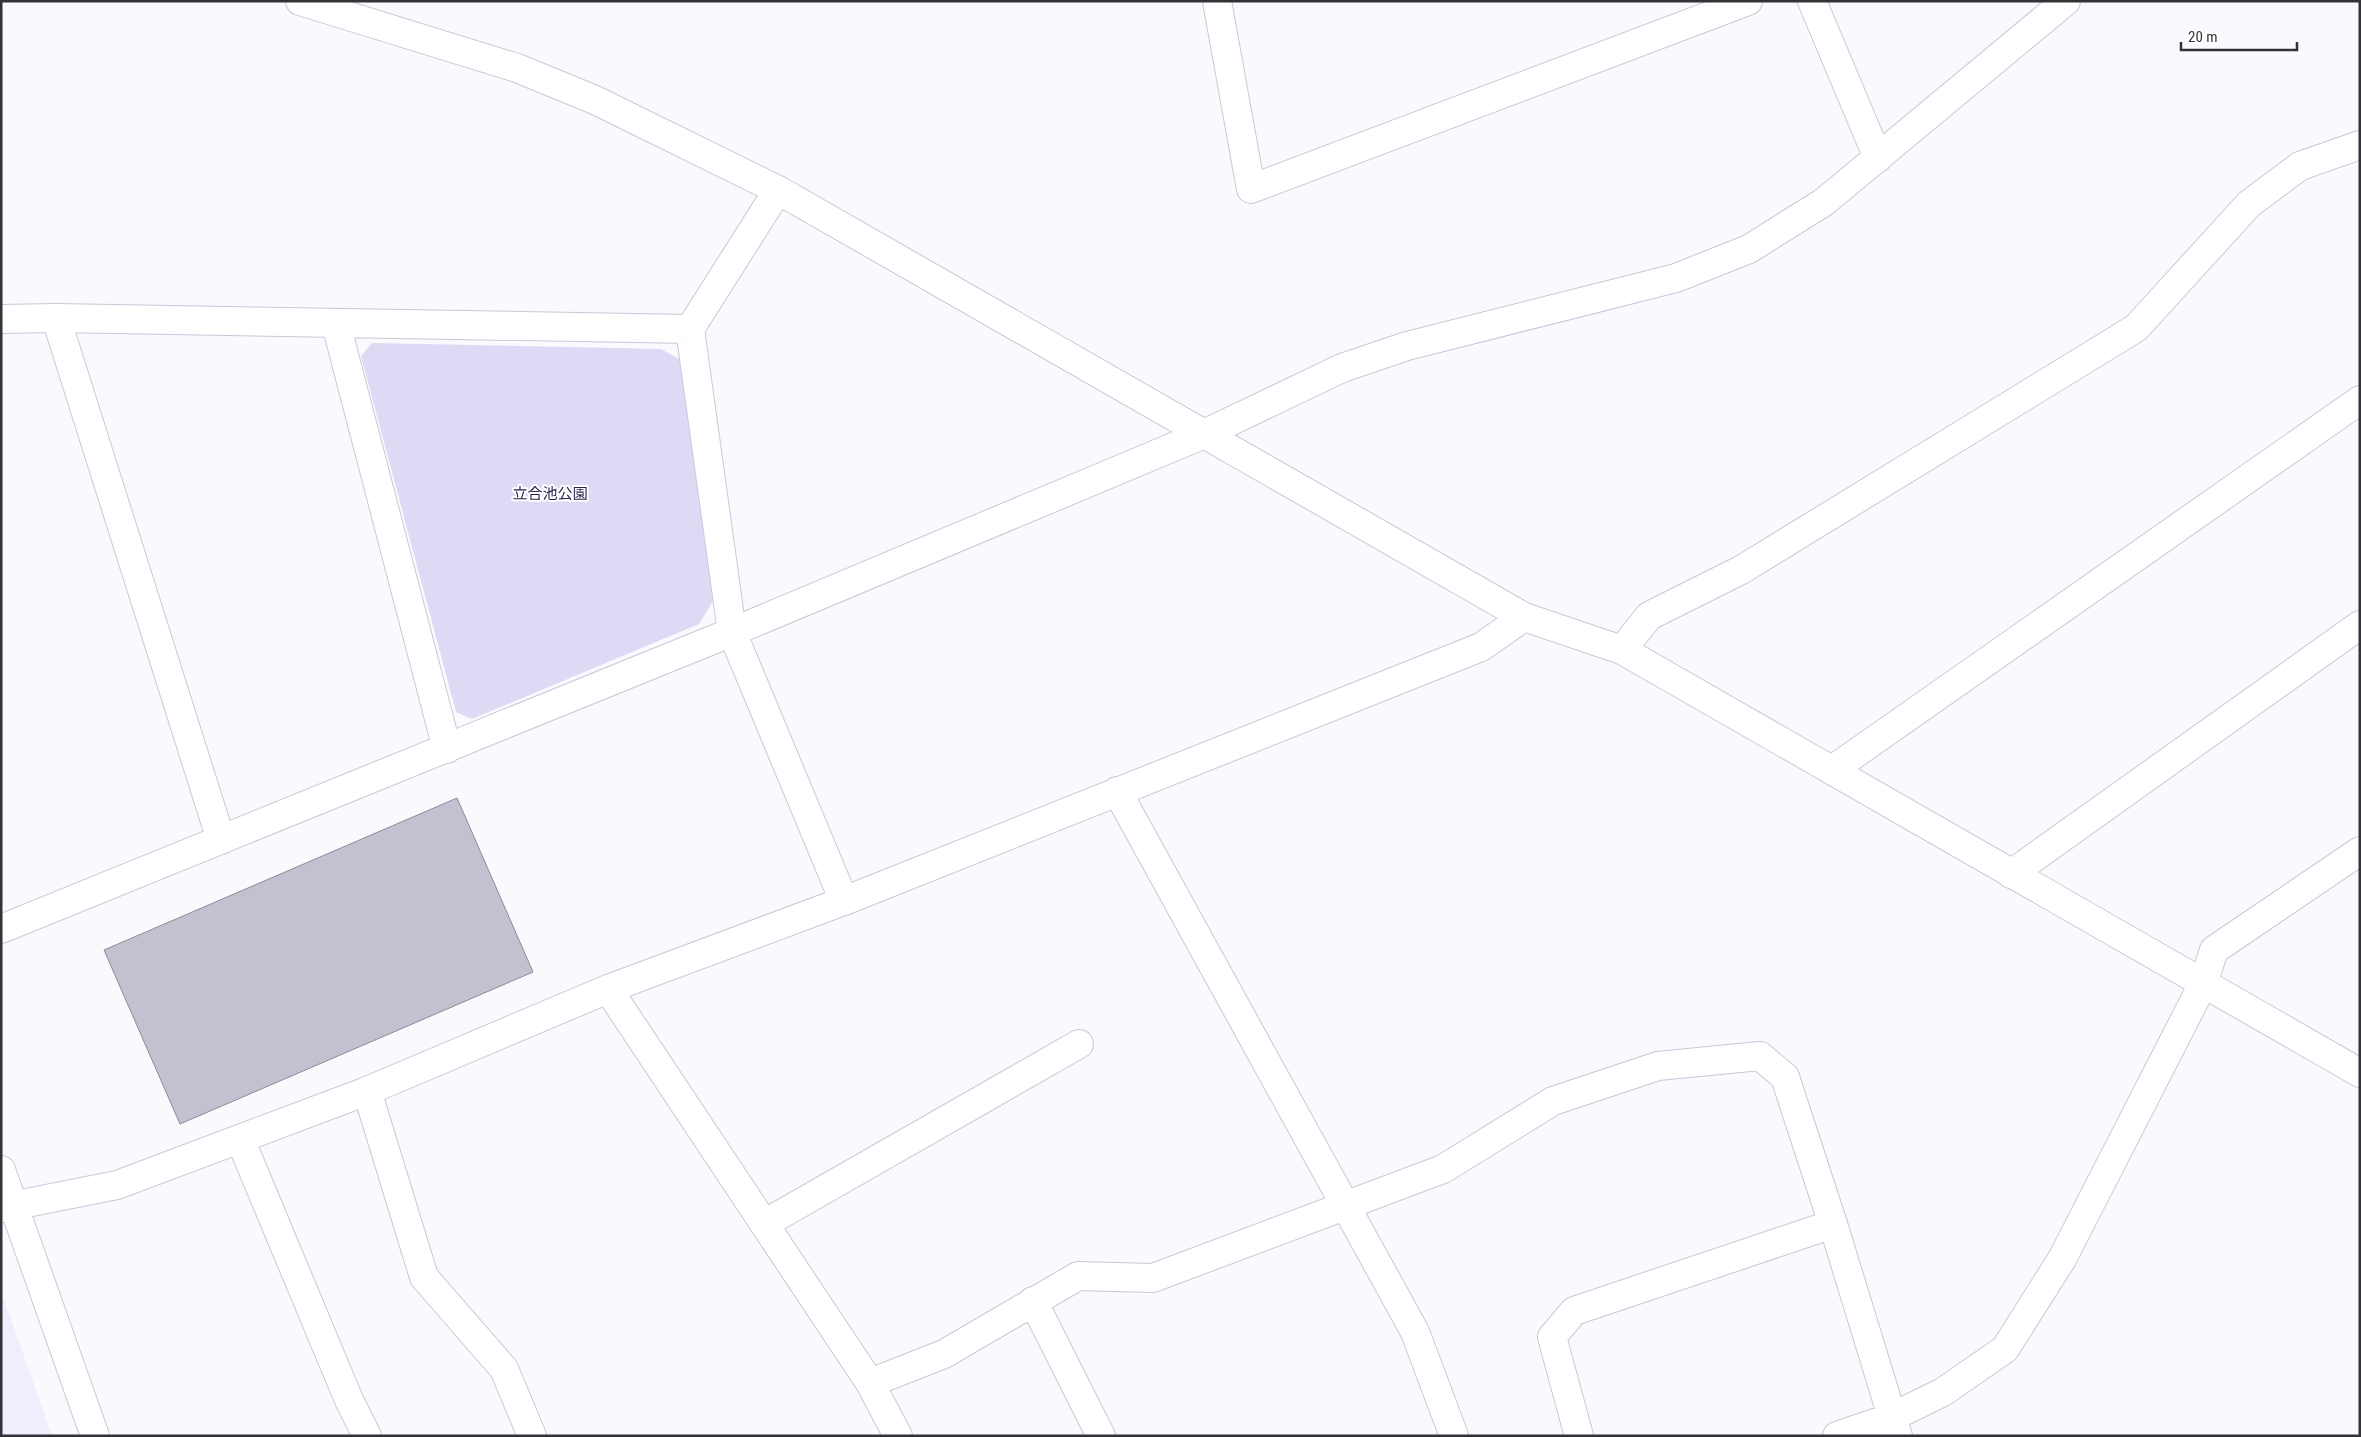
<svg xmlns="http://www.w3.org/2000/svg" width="2361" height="1437" font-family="'Roboto Condensed','Noto Sans JP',sans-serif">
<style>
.built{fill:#f0eefc}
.green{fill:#dedaf5}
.building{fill:#c3c0d0;stroke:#8c8a98}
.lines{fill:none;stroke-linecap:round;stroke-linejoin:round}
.minor-casing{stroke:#cac8d8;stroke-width:30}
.tertiary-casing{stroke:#cac8d8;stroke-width:30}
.minor{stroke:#fff;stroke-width:28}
.tertiary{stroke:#fff;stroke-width:28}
.labels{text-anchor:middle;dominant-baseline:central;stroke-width:4;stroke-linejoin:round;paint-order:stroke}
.park-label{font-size:15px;fill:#2d214e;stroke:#fff}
</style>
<rect width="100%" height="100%" fill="#faf9fd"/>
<path class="built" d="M 1,1291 L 52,1436 L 1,1436 Z"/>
<path class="green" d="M 372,343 L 661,349 L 681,360 L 713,601 L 699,624 L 472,719 L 456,712 L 361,356 Z"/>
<path class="building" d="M 457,798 L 533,972 L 180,1124 L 104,950 Z"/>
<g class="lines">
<defs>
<path id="minor" d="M 1217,1 L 1251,189 L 1748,1
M 778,190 L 690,329 L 732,632 L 844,901
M 56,318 L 221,840
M 1,319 L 56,318 L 690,329
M 336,324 L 447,749
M 1622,650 L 1649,616 L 1741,570 L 2136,328 L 2249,204 L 2300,166 L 2360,145
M 1832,770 L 2360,400
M 1117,791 L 1415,1332 L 1454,1436
M 2011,874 L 2360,625
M 1,929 L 732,632 L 1202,435
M 2203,984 L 2214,950 L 2360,851
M 608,989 L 870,1383 L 898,1436
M 367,1091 L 424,1277 L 504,1369 L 532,1436
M 240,1139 L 349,1400 L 367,1436
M 764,1224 L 1079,1044
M 1033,1301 L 1101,1436
M 870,1383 L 944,1354 L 1078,1276 L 1153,1278 L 1443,1169 L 1553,1101 L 1658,1066 L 1760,1056 L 1785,1077 L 1833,1224 L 1898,1436
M 1579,1436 L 1552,1337 L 1574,1311 L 1833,1224
M 1837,1436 L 1892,1417"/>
<path id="tertiary" d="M 300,1 L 517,68 L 595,100 L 778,190 L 1524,617 L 1622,650 L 2360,1073
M 1812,1 L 1878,158
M 1202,435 L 1342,368 L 1407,346 L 1676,278 L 1749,249 L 1824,202 L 2066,1
M 1,1170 L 95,1436
M 1,1208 L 117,1185 L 367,1091 L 608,989 L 844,901 L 1481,647 L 1524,617
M 1892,1417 L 1943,1392 L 2005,1349 L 2062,1259 L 2203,984"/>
</defs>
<use href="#minor" class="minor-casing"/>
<use href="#tertiary" class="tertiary-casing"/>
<use href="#minor" class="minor"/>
<use href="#tertiary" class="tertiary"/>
</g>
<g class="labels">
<g class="park-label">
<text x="550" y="494">立合池公園</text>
</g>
</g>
<rect width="2361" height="1437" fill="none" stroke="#333238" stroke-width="5"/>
<path d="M2181 42v8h116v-8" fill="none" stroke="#333238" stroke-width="2.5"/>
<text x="2188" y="42" font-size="15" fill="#333238" stroke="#ffffff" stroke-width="4" paint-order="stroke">20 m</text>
</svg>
